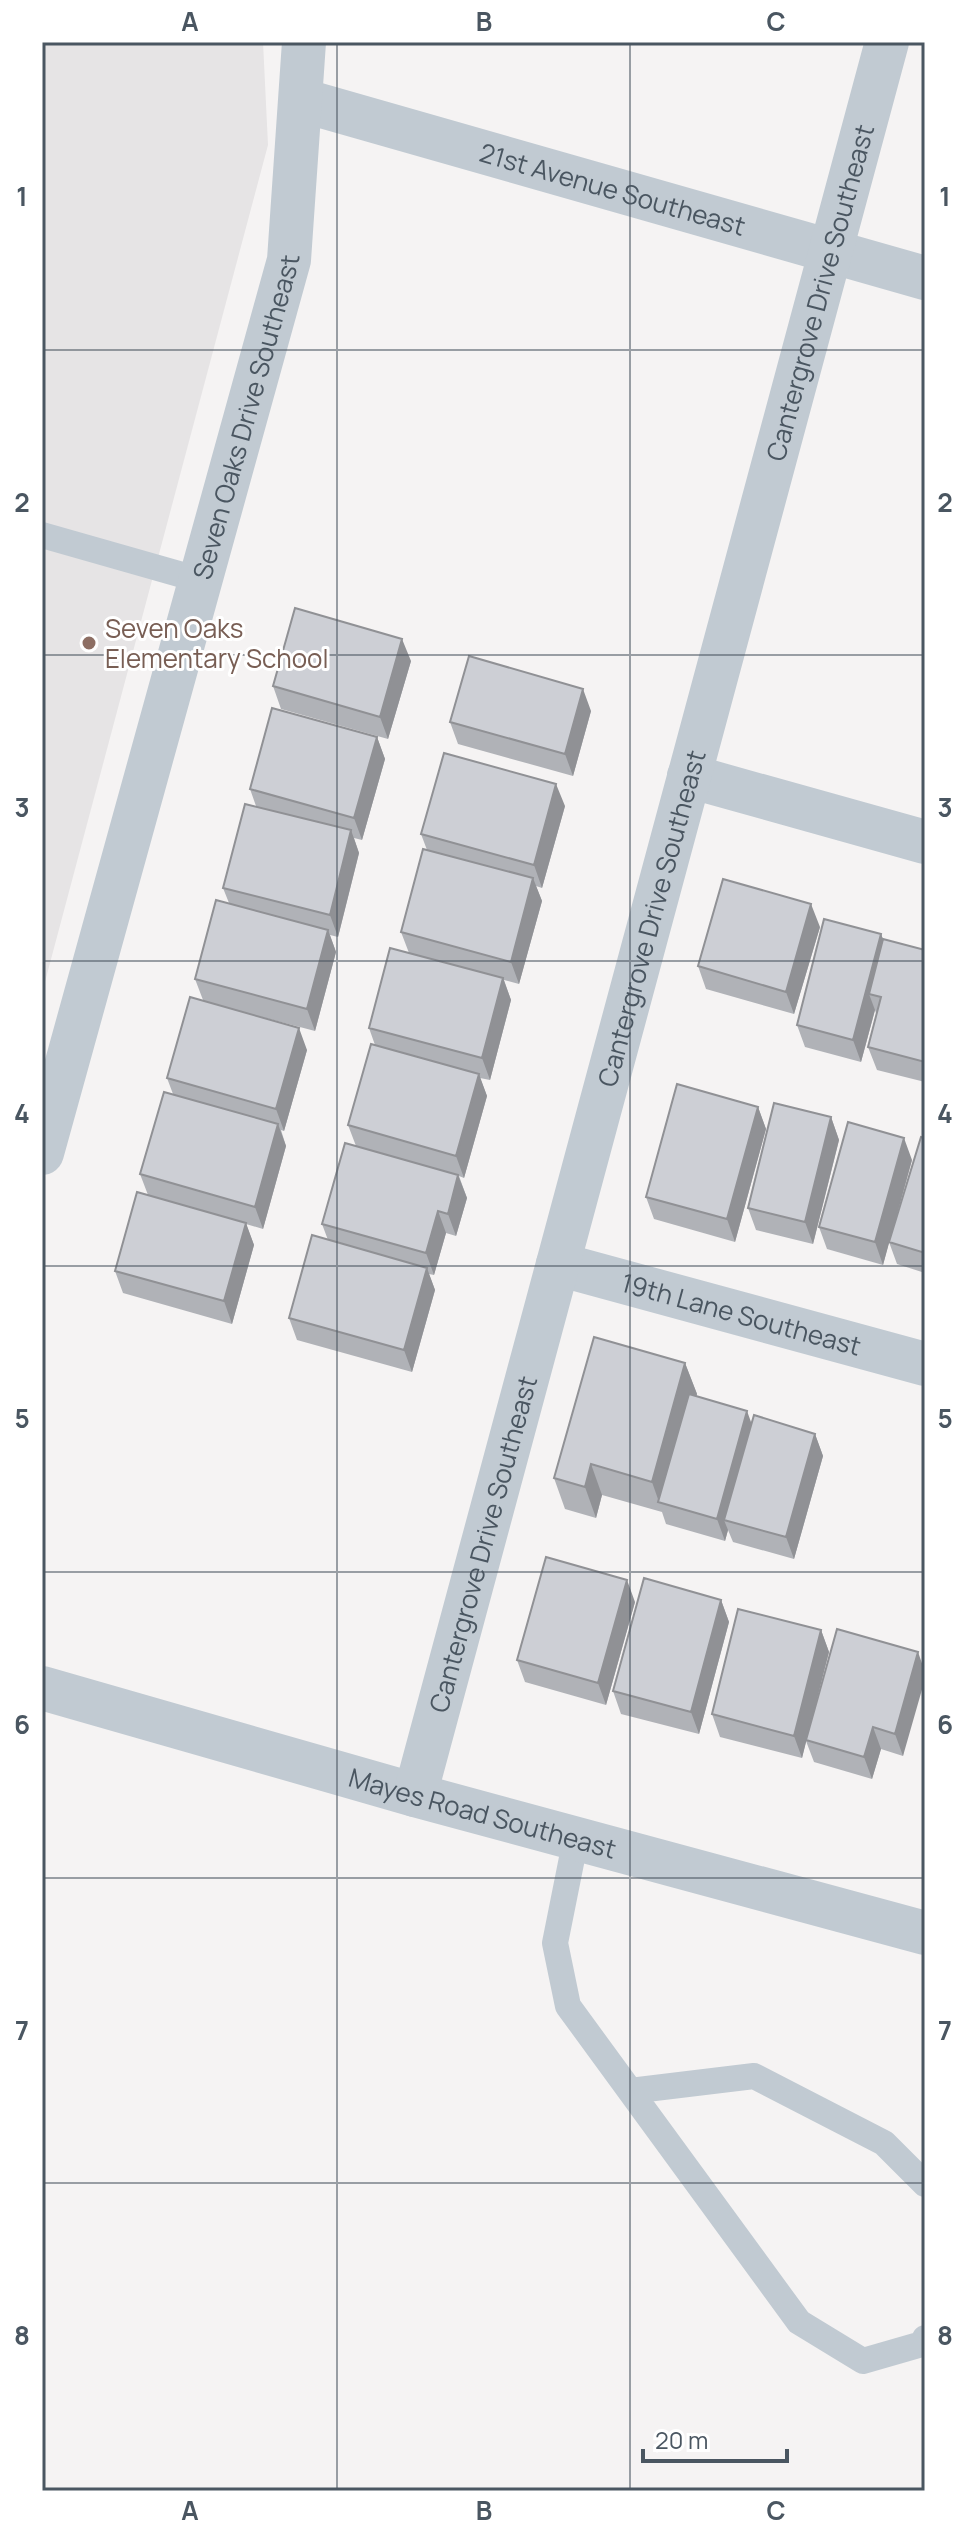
<svg xmlns="http://www.w3.org/2000/svg" width="967" height="2533" font-family="Manrope,sans-serif">
<style>
.education{fill:#e6e4e5}
.lines{fill:none;stroke-linecap:round;stroke-linejoin:round}
.service{stroke:#c1cad2;stroke-width:26}
.minor{stroke:#c1cad2;stroke-width:44}
.wall{fill:#b0b2b7}
.shaded-wall{fill:#909195}
.building{fill:#cdcfd5;stroke:#909195;stroke-width:2}
.grid{fill:none;stroke:#4a5661;stroke-width:2;stroke-opacity:0.55}
.education-dot{fill:#8d6e63;stroke:#fff;stroke-width:3}
.labels{text-anchor:middle;dominant-baseline:central;stroke-width:6;stroke-linejoin:round;paint-order:stroke}
.street-label{font-size:26px;fill:#4a5661;stroke:#fff}
.education-label{font-size:26px;fill:#785e54;stroke:#fff;text-anchor:start}
.neatline{fill:none;stroke:#4a5661;stroke-width:3}
.grid-label{font-size:26px;text-anchor:middle;font-weight:bold;fill:#4a5661}
</style>
<rect width="100%" height="100%" fill="#f5f3f3"/>
<path class="education" d="M 42,42 L 263,42 L 268,145 L 42,993 Z"/>
<g class="lines">
<path class="service" d="M 42,535 L 200,580
M 576,1838 L 555,1943 L 568,2006 L 799,2322 L 863,2361 L 922,2344 L 925,2338
M 630,2091 L 754,2076 L 884,2143 L 925,2184"/>
<g class="minor">
<path id="s1" d="M 301,100 L 925,278"/>
<path d="M 689,776 L 925,842"/>
<path id="s2" d="M 42,1153 L 289,260 L 304,42"/>
<path id="s3" d="M 558,1264 L 925,1364"/>
<path id="s4" d="M 42,1688 L 415,1795 L 925,1933"/>
<path id="s5" d="M 415,1795 L 887,42"/>
</g>
</g>
<path class="wall" d="M 411,661 L 388,739 L 281,709 L 273,686 Z
M 591,711 L 573,776 L 458,744 L 450,722 Z
M 377,737 L 385,759 L 362,840 L 354,838 L 359,853 L 338,937 L 330,935 L 336,952 L 315,1031 L 243,1012 L 307,1050 L 284,1131 L 281,1130 L 286,1146 L 263,1229 L 246,1224 L 254,1245 L 232,1324 L 123,1293 L 115,1271 L 148,1195 L 140,1174 L 173,1094 L 167,1078 L 203,1000 L 195,979 L 229,903 L 223,888 L 256,806 L 250,789 Z
M 565,806 L 542,888 L 536,886 L 542,901 L 519,984 L 504,980 L 511,1000 L 490,1080 L 480,1078 L 487,1096 L 464,1178 L 459,1176 L 467,1198 L 456,1236 L 446,1233 L 434,1275 L 429,1274 L 435,1290 L 412,1372 L 297,1340 L 289,1318 L 328,1240 L 322,1224 L 356,1146 L 348,1125 L 375,1045 L 369,1028 L 409,953 L 401,932 L 427,850 L 421,834 Z
M 820,927 L 794,1014 L 706,989 L 698,966 Z
M 881,934 L 883,939 L 925,950 L 925,1082 L 877,1070 L 868,1047 L 877,1016 L 875,1010 L 861,1062 L 805,1047 L 797,1025 Z
M 758,1107 L 766,1129 L 735,1242 L 654,1219 L 646,1197 Z
M 831,1117 L 839,1140 L 813,1244 L 756,1230 L 748,1208 Z
M 925,1138 L 925,1273 L 897,1264 L 889,1242 L 883,1265 L 827,1249 L 819,1227 L 912,1160 L 892,1233 Z
M 685,1363 L 697,1394 L 696,1396 L 752,1423 L 815,1434 L 823,1456 L 794,1559 L 733,1542 L 728,1530 L 725,1541 L 666,1524 L 662,1512 L 602,1495 L 596,1518 L 565,1509 L 554,1478 Z
M 721,1600 L 729,1622 L 699,1734 L 621,1714 L 613,1691 Z
M 635,1602 L 606,1705 L 525,1682 L 517,1660 Z
M 821,1630 L 829,1652 L 815,1705 L 918,1652 L 903,1756 L 881,1749 L 872,1779 L 814,1762 L 806,1741 L 802,1758 L 720,1737 L 712,1714 Z"/>
<path class="shaded-wall" d="M 402,639 L 411,661 L 388,739 L 380,717 Z
M 583,689 L 591,711 L 573,776 L 565,754 Z
M 377,737 L 385,759 L 362,840 L 354,818 Z
M 556,784 L 565,806 L 542,888 L 534,865 Z
M 351,830 L 359,853 L 338,937 L 330,915 Z
M 533,878 L 542,901 L 519,984 L 511,962 Z
M 811,904 L 820,927 L 794,1014 L 786,992 Z
M 328,930 L 336,952 L 315,1031 L 307,1009 Z
M 881,934 L 889,956 L 869,994 L 875,1010 L 861,1062 L 853,1040 Z
M 503,978 L 511,1000 L 490,1080 L 482,1058 Z
M 299,1028 L 307,1050 L 284,1131 L 276,1109 Z
M 479,1074 L 487,1096 L 464,1178 L 456,1156 Z
M 758,1107 L 766,1129 L 735,1242 L 727,1219 Z
M 831,1117 L 839,1140 L 813,1244 L 805,1222 Z
M 278,1124 L 286,1146 L 263,1229 L 255,1207 Z
M 904,1138 L 912,1160 L 883,1265 L 875,1242 Z
M 458,1175 L 467,1198 L 456,1236 L 448,1214 Z
M 438,1211 L 446,1233 L 434,1275 L 426,1253 Z
M 246,1223 L 254,1245 L 232,1324 L 224,1301 Z
M 427,1268 L 435,1290 L 412,1372 L 404,1350 Z
M 685,1363 L 697,1394 L 666,1504 L 659,1502 L 652,1482 Z
M 747,1411 L 755,1433 L 724,1520 L 728,1530 L 725,1541 L 717,1519 Z
M 815,1434 L 823,1456 L 794,1559 L 786,1537 Z
M 591,1464 L 602,1495 L 596,1518 L 585,1487 Z
M 627,1580 L 635,1602 L 606,1705 L 598,1683 Z
M 721,1600 L 729,1622 L 699,1734 L 691,1712 Z
M 821,1630 L 829,1652 L 802,1758 L 794,1736 Z
M 918,1652 L 925,1672 L 925,1679 L 903,1756 L 895,1734 Z
M 873,1727 L 881,1749 L 872,1779 L 864,1757 Z"/>
<path class="building" d="M 295,608 L 402,639 L 380,717 L 273,686 Z
M 469,656 L 583,689 L 565,754 L 450,722 Z
M 272,708 L 377,737 L 354,818 L 250,789 Z
M 444,753 L 556,784 L 534,865 L 421,834 Z
M 245,804 L 351,830 L 330,915 L 223,888 Z
M 423,849 L 533,878 L 511,962 L 401,932 Z
M 723,879 L 811,904 L 786,992 L 698,966 Z
M 216,900 L 328,930 L 307,1009 L 195,979 Z
M 824,919 L 881,934 L 853,1040 L 797,1025 Z
M 883,939 L 925,950 L 925,1062 L 868,1047 L 881,997 L 869,994 Z
M 390,948 L 503,978 L 482,1058 L 369,1028 Z
M 190,997 L 299,1028 L 276,1109 L 167,1078 Z
M 371,1044 L 479,1074 L 456,1156 L 348,1125 Z
M 677,1084 L 758,1107 L 727,1219 L 646,1197 Z
M 164,1092 L 278,1124 L 255,1207 L 140,1174 Z
M 774,1103 L 831,1117 L 805,1222 L 748,1208 Z
M 848,1122 L 904,1138 L 875,1242 L 819,1227 Z
M 921,1137 L 925,1138 L 925,1253 L 889,1242 Z
M 345,1143 L 458,1175 L 448,1214 L 438,1211 L 426,1253 L 322,1224 Z
M 137,1192 L 246,1223 L 224,1301 L 115,1271 Z
M 312,1235 L 427,1268 L 404,1350 L 289,1318 Z
M 594,1337 L 685,1363 L 652,1482 L 591,1464 L 585,1487 L 554,1478 Z
M 689,1394 L 747,1411 L 717,1519 L 658,1502 Z
M 754,1415 L 815,1434 L 786,1537 L 724,1520 Z
M 546,1557 L 627,1580 L 598,1683 L 517,1660 Z
M 644,1578 L 721,1600 L 691,1712 L 613,1691 Z
M 738,1609 L 821,1630 L 794,1736 L 712,1714 Z
M 837,1629 L 918,1652 L 895,1734 L 873,1727 L 864,1757 L 806,1740 Z"/>
<path class="grid" d="M 337,42 L 337,2491M 630,42 L 630,2491M 42,350 L 925,350M 42,655 L 925,655M 42,961 L 925,961M 42,1266 L 925,1266M 42,1572 L 925,1572M 42,1878 L 925,1878M 42,2183 L 925,2183"/>
<circle class="education-dot" cx="89" cy="643" r="8"/>
<g class="labels">
<g class="street-label">
<text stroke="none"><textPath href="#s1" startOffset="324">21st Avenue Southeast</textPath></text>
<text stroke="none"><textPath href="#s5" startOffset="1556">Cantergrove Drive Southeast</textPath></text>
<text stroke="none"><textPath href="#s2" startOffset="764">Seven Oaks Drive Southeast</textPath></text>
<text stroke="none"><textPath href="#s5" startOffset="908">Cantergrove Drive Southeast</textPath></text>
<text stroke="none"><textPath href="#s3" startOffset="190">19th Lane Southeast</textPath></text>
<text stroke="none"><textPath href="#s5" startOffset="260">Cantergrove Drive Southeast</textPath></text>
<text stroke="none"><textPath href="#s4" startOffset="458">Mayes Road Southeast</textPath></text>
</g>
<g class="education-label">
<text x="105" y="628">Seven Oaks<tspan x="105" dy="30">Elementary School</tspan></text>
</g>
</g>
<rect width="967" height="2533" fill="none" stroke="#ffffff" stroke-width="88"/>
<path d="M643 2449v12h144v-12" fill="none" stroke="#4a5661" stroke-width="4"/>
<text x="655" y="2449" font-size="24" fill="#4a5661" stroke="#ffffff" stroke-width="6" paint-order="stroke">20 m</text>
<rect x="44" y="44" width="879" height="2445" class="neatline"/>
<g class="grid-label">
<text x="190" y="31">A</text>
<text x="484" y="31">B</text>
<text x="776" y="31">C</text>
<text x="22" y="206">1</text>
<text x="945" y="206">1</text>
<text x="22" y="512">2</text>
<text x="945" y="512">2</text>
<text x="22" y="817">3</text>
<text x="945" y="817">3</text>
<text x="22" y="1123">4</text>
<text x="945" y="1123">4</text>
<text x="22" y="1428">5</text>
<text x="945" y="1428">5</text>
<text x="22" y="1734">6</text>
<text x="945" y="1734">6</text>
<text x="22" y="2040">7</text>
<text x="945" y="2040">7</text>
<text x="22" y="2345">8</text>
<text x="945" y="2345">8</text>
<text x="190" y="2520">A</text>
<text x="484" y="2520">B</text>
<text x="776" y="2520">C</text>
</g>
</svg>
